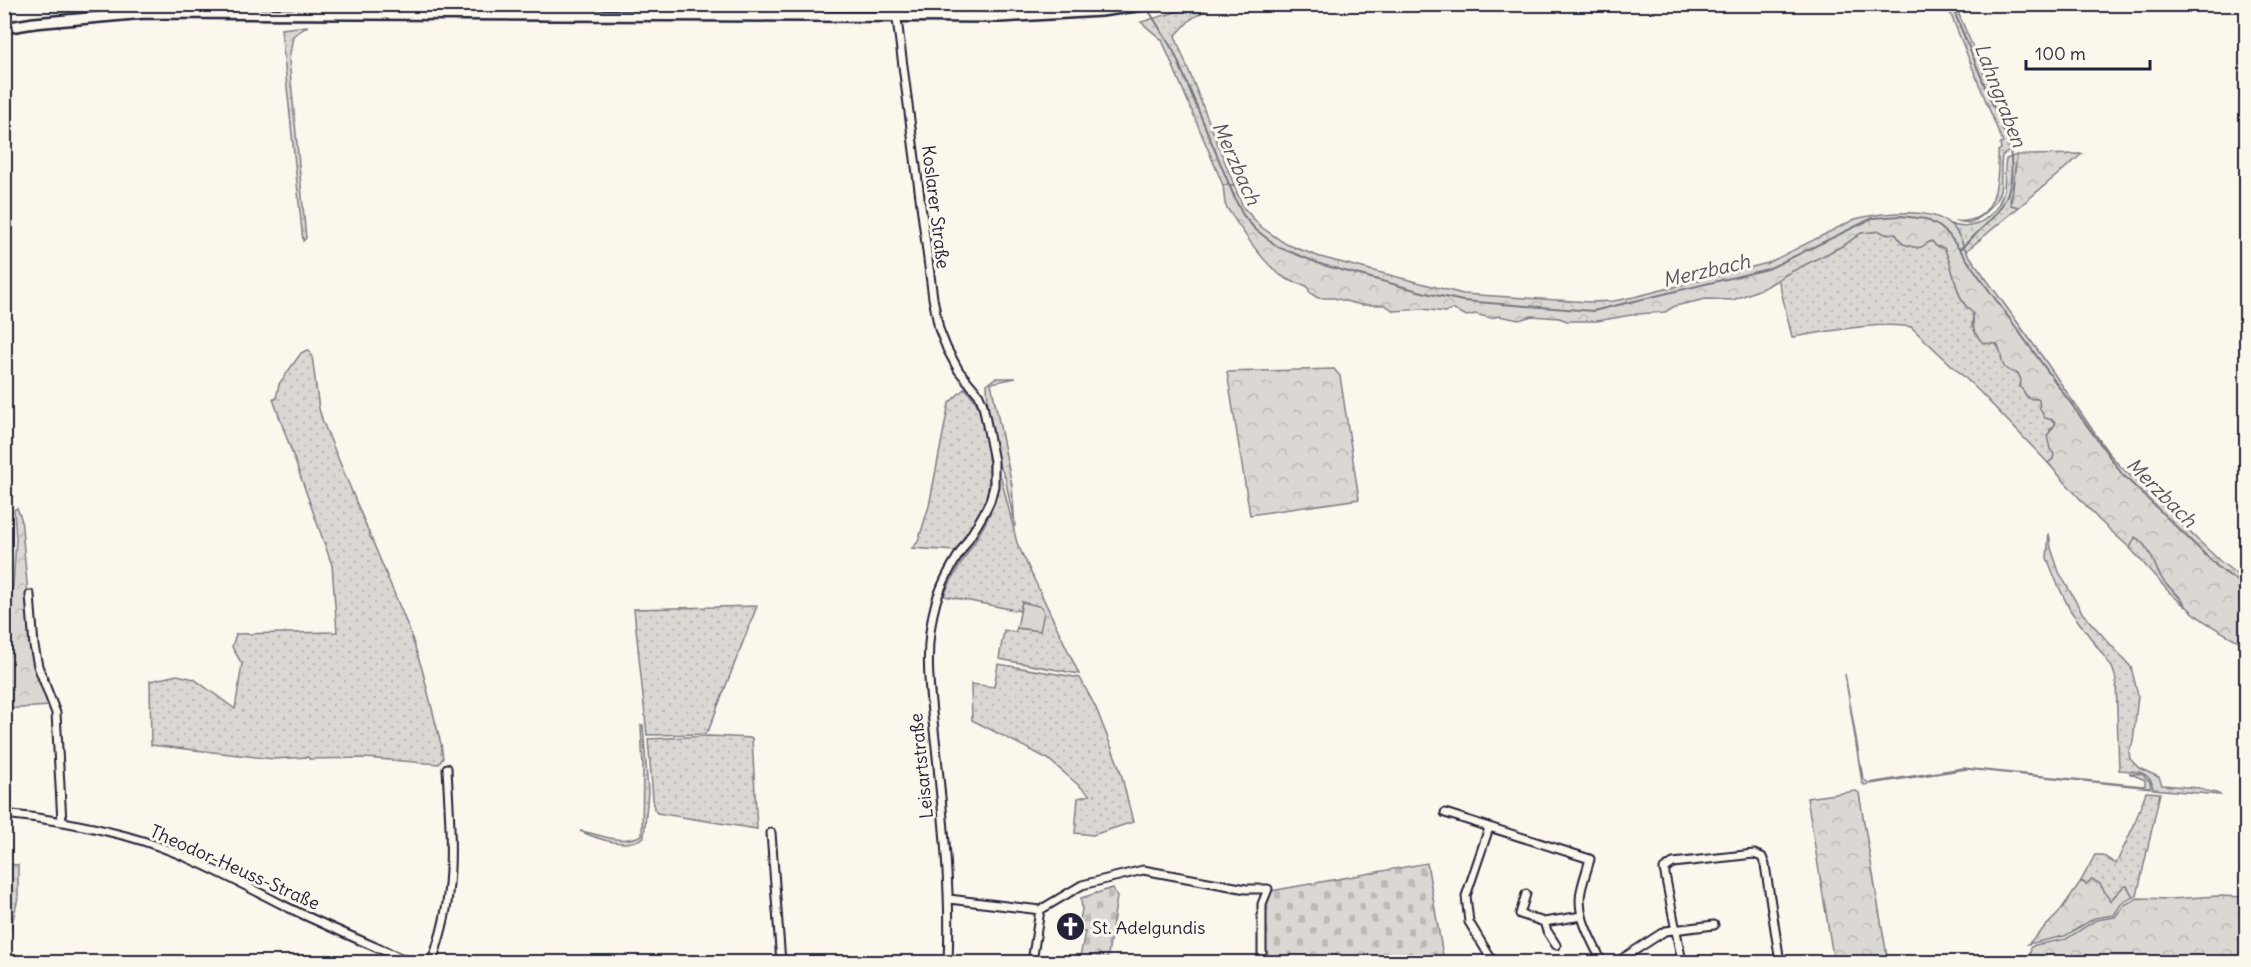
<svg xmlns="http://www.w3.org/2000/svg" width="2251" height="967" font-family="Delius,sans-serif">
<style>
.grass{fill:url(#grass-dots);stroke:#7e7d87;stroke-width:1.5}
.forest{fill:url(#forest-crowns);stroke:#7e7d87;stroke-width:1.5}
.cemetery{fill:url(#cemetery-stones);stroke:#7e7d87;stroke-width:1.5}
.garden{fill:#dbd8d3;stroke:#7e7d87;stroke-width:1.5}
.lines{fill:none;stroke-linecap:round;stroke-linejoin:round}
.stream{stroke:#787681;stroke-width:2}
.minor-casing{stroke:#22223b;stroke-width:11}
.secondary-casing{stroke:#22223b;stroke-width:14}
.minor{stroke:#fbf7ec;stroke-width:7}
.secondary{stroke:#fbf7ec;stroke-width:9}
.labels{text-anchor:middle;dominant-baseline:central;stroke-width:6;stroke-linejoin:round;paint-order:stroke}
.street-label{font-size:18px;fill:#22223b;stroke:#fbf7ec}
.poi-label{font-size:18px;fill:#22223b;stroke:#fbf7ec;text-anchor:start}
.water-label{font-size:20px;font-style:italic;fill:#545364;stroke:#fbf7ec}
</style>
<defs>
<pattern id="grass-dots" width="8" height="8" patternUnits="userSpaceOnUse" patternTransform="scale(1.5)"><rect width="8" height="8" fill="#dbd8d3"/><path d="M2 2h.1M6 6h.1" fill="none" stroke="#bcb9b6" stroke-width="1.8" stroke-linecap="round"/></pattern>
<pattern id="forest-crowns" width="20" height="18" patternUnits="userSpaceOnUse" patternTransform="scale(1.5)"><rect width="20" height="18" fill="#dbd8d3"/><path d="M2 6a3 3 0 1 1 6 0M12 15a3 3 0 1 1 6 0" fill="none" stroke="#bcb9b6"/></pattern>
<pattern id="cemetery-stones" width="16" height="16" patternUnits="userSpaceOnUse" patternTransform="scale(1.5)"><rect width="16" height="16" fill="#dbd8d3"/><path d="M2 7V4a2 2 0 0 1 4 0v3zM10 15v-3a2 2 0 0 1 4 0v3z" fill="#bcb9b6"/></pattern>
</defs>
<rect width="100%" height="100%" fill="#fbf7ec"/>
<filter id="ink" filterUnits="userSpaceOnUse"><feTurbulence type="fractalNoise" baseFrequency=".0167" numOctaves="2"/><feDisplacementMap in="SourceGraphic" scale="12" xChannelSelector="R" yChannelSelector="G"/><feConvolveMatrix kernelMatrix="1 2 1 2 8 2 1 2 1" color-interpolation-filters="sRGB"/></filter>
<g filter="url(#ink)">
<path class="grass" d="M 1200,5 L 1214,5 L 1191,19 L 1175,36 L 1234,185 L 1223,185 L 1162,40 L 1141,22 Z
M 1947,5 L 1955,5 L 2015,147 L 2002,156 C 2000,167 2002,180 2000,191 C 1997,203 1982,218 1970,223 L 1954,221 C 1997,226 1999,181 1998,151 L 2001,149 L 2000,144 L 2003,143 Z
M 308,26 L 293,36 L 289,60 L 306,238 L 303,241 L 281,29 Z
M 2017,155 L 2010,202 L 2011,205 L 2019,207 L 1966,251 L 1957,232 L 1950,224 C 1975,234 1999,214 2004,189 C 2005,179 2004,169 2006,159 Z
M 1880,231 L 1885,234 L 1895,233 L 1903,244 C 1909,245 1915,249 1921,247 C 1926,245 1927,242 1932,241 L 1936,246 L 1944,248 C 1955,268 1954,300 1973,313 L 1972,327 L 1996,344 L 2012,372 L 2018,373 L 2021,380 L 2020,386 L 2028,398 L 2039,399 L 2040,409 L 2056,424 L 2050,430 L 2050,449 L 2054,454 L 2053,459 L 2048,463 L 1979,391 L 1911,327 C 1877,321 1827,332 1792,337 L 1778,278 L 1844,245 L 1861,233 Z
M 307,350 L 309,350 L 312,356 L 319,409 L 323,422 L 409,629 L 422,669 L 441,744 L 443,758 L 439,764 L 365,758 L 309,759 L 308,757 L 274,759 L 151,745 L 150,681 L 177,675 L 194,679 L 235,709 L 242,664 L 232,647 L 236,634 L 337,632 L 332,565 L 273,399 L 276,399 L 279,384 L 301,353 Z
M 995,378 L 1016,378 L 991,383 L 1012,485 L 1015,527 L 1005,477 L 997,461 L 988,407 L 987,384 Z
M 965,388 C 980,404 981,414 985,434 C 996,491 987,505 956,551 L 912,548 L 918,542 L 929,506 L 949,403 Z
M 999,477 L 1001,477 L 1017,543 L 1079,674 L 999,659 L 1004,630 L 1015,632 L 1017,628 L 1040,631 L 1022,602 L 1020,611 L 944,596 C 960,556 997,522 999,477 Z
M 2049,533 L 2051,548 L 2059,572 L 2083,614 L 2131,667 L 2138,695 L 2133,742 L 2129,751 L 2130,759 L 2139,768 L 2159,777 L 2162,785 L 2199,788 C 2205,793 2214,790 2220,795 L 2153,789 C 2152,770 2133,771 2119,770 L 2116,679 L 2112,667 L 2070,610 L 2057,583 L 2047,558 Z
M 2135,536 C 2153,549 2152,565 2164,581 C 2171,590 2180,596 2186,607 L 2169,592 L 2130,548 Z
M 757,606 L 709,729 L 705,734 L 647,735 L 634,609 Z
M 998,664 L 1080,678 L 1096,708 L 1120,769 L 1133,822 L 1093,835 L 1075,833 L 1078,798 L 1090,795 L 1048,759 L 972,720 L 971,684 L 994,687 Z
M 1845,674 L 1863,779 L 1869,783 L 1963,768 L 2143,786 L 2145,785 L 2145,780 L 2129,773 L 2142,774 L 2150,782 L 2151,788 L 1967,769 L 1864,785 L 1862,782 Z
M 641,725 L 643,725 L 648,792 L 644,837 C 626,850 598,839 580,831 C 602,834 619,846 642,835 L 643,767 Z
M 709,736 L 752,738 L 757,829 L 657,813 L 654,809 L 648,739 Z
M 2146,792 L 2160,793 L 2137,896 L 2133,897 L 2127,886 L 2123,887 L 2110,901 L 2100,884 L 2086,884 L 2081,881 L 2095,855 L 2102,855 L 2116,864 L 2134,825 Z
M 5,864 L 18,865 L 18,898 L 5,955 Z"/>
<path class="forest" d="M 2082,154 L 2019,207 L 2011,205 L 2017,155 Z
M 1223,185 L 1234,185 L 1243,207 L 1261,227 L 1286,244 L 1320,257 L 1463,294 L 1590,302 L 1614,301 L 1634,297 L 1768,263 L 1855,219 C 1880,213 1932,206 1952,226 C 1959,233 1962,243 1966,251 L 2044,359 L 2107,451 L 2119,465 L 2221,562 L 2246,581 L 2246,645 C 2227,635 2203,623 2187,607 C 2184,604 2182,599 2179,596 C 2175,591 2169,588 2165,583 C 2153,568 2153,548 2135,537 L 2130,548 L 2099,520 L 2048,463 L 2053,459 L 2054,454 L 2050,449 L 2047,436 L 2056,423 L 2053,420 L 2045,418 L 2040,409 L 2039,399 L 2028,398 L 2020,386 L 2021,380 L 2018,373 C 1995,370 2006,357 1997,344 L 1983,343 C 1971,330 1974,328 1973,313 C 1954,299 1955,268 1944,248 L 1936,246 L 1932,241 C 1927,242 1926,245 1921,247 C 1915,249 1909,245 1903,244 L 1895,233 L 1885,234 L 1880,231 L 1861,233 L 1844,245 L 1785,275 L 1766,287 L 1733,300 L 1706,299 L 1675,306 L 1665,312 L 1637,314 L 1597,321 L 1567,321 L 1559,318 L 1532,316 L 1519,320 L 1499,316 L 1491,318 L 1475,314 L 1467,316 L 1452,309 L 1445,312 L 1423,309 L 1394,311 L 1385,305 L 1361,305 L 1334,298 L 1318,298 L 1310,293 L 1307,286 C 1300,284 1292,282 1285,278 C 1265,267 1240,227 1227,208 L 1225,204 Z
M 1334,369 L 1340,376 L 1359,499 L 1250,515 L 1227,372 Z
M 17,508 L 21,518 L 34,658 L 49,706 L 5,709 L 5,608 L 13,586 L 16,539 L 14,510 Z
M 1856,791 L 1859,793 L 1888,962 L 1834,962 L 1807,798 Z
M 2092,879 L 2100,884 L 2110,901 L 2123,887 L 2127,886 L 2133,897 L 2122,903 L 2114,915 L 2095,918 L 2065,936 L 2028,944 L 2058,914 L 2081,881 L 2086,884 Z
M 2218,896 L 2246,897 L 2246,962 L 2029,962 L 2031,947 L 2035,945 L 2066,939 L 2096,920 L 2115,917 L 2124,905 L 2138,898 L 2171,899 Z"/>
<path class="cemetery" d="M 1427,863 L 1444,962 L 1264,962 L 1264,904 L 1271,891 Z
M 1113,888 L 1117,897 L 1107,961 L 1080,957 L 1085,932 L 1078,931 L 1082,910 L 1081,898 Z"/>
<path class="garden" d="M 1022,602 L 1042,607 L 1044,613 L 1040,631 L 1017,628 Z"/>
<g class="lines">
<path class="stream" d="M 1951,4 L 2009,144 C 2020,200 1997,214 1960,249
M 1146,6 L 1174,52 L 1236,201 L 1243,215 L 1255,229 L 1278,247 L 1323,265 L 1426,293 L 1463,301 L 1593,311 L 1768,269 L 1873,218 L 1901,216 L 1926,219 L 1940,227 L 1949,235 L 2122,474 L 2220,569 L 2246,587"/>
<defs>
<path id="minor" d="M 895,4 L 933,298 L 939,329 L 947,349 L 959,371 L 979,395 L 983,405 L 994,461 L 994,486 L 990,501 C 974,536 947,565 936,602 C 921,654 932,705 937,757 C 944,825 951,894 948,962
M 30,595 L 34,646 L 38,666 L 56,713 L 62,822
M 1445,813 L 1590,859 C 1587,870 1583,881 1581,891 C 1576,917 1592,940 1602,962
M 4,814 C 45,818 86,825 126,836 C 182,851 234,880 285,906 C 326,926 369,944 410,962
M 1489,828 L 1466,896 L 1469,922 L 1493,962
M 771,833 L 781,962
M 1526,894 L 1520,914 L 1544,922 L 1582,916
M 949,899 L 1040,910 L 1082,885 L 1143,870 L 1246,889 L 1268,889 L 1262,904 L 1262,962
M 1544,922 L 1547,931 L 1556,945
M 432,962 C 439,940 446,918 448,894 C 453,853 449,810 447,768
M 1032,962 L 1040,910
M 1617,962 L 1665,931 L 1714,925
M 1682,962 L 1664,869 L 1673,863 L 1754,854 L 1762,857 L 1765,865 L 1780,962"/>
<path id="secondary" d="M 4,28 L 34,23 L 145,13 L 1000,17 L 1101,11 L 1151,4"/>
</defs>
<use href="#minor" class="minor-casing"/>
<use href="#secondary" class="secondary-casing"/>
<use href="#minor" class="minor"/>
<use href="#secondary" class="secondary"/>
</g>
</g>
<defs>
<symbol id="church-disc" viewBox="-11 -11 22 22"><circle r="9.5" fill="#22223b" stroke="#fbf7ec"/><path d="M-1.2-6h2.4v3.5h3.3v2.4h-3.3V6h-2.4V-.1h-3.3v-2.4h3.3Z" fill="#fff"/></symbol>
</defs>
<g fill-rule="evenodd">
<use href="#church-disc" x="1054" y="910" width="33" height="33"/>
</g>
<g class="labels">
<g class="street-label">
<text transform="translate(936 207) rotate(83)">Koslarer Straße</text>
<text transform="translate(921 766) rotate(-96)">Leisartstraße</text>
<text transform="translate(235 867) rotate(24)">Theodor-Heuss-Straße</text>
</g>
<g class="poi-label">
<text x="1092" y="927">St. Adelgundis</text>
</g>
<g class="water-label">
<text transform="translate(2001 95) rotate(69)">Lahngraben</text>
<text transform="translate(1237 163) rotate(66)">Merzbach</text>
<text transform="translate(1706 270) rotate(-13)">Merzbach</text>
<text transform="translate(2162 492) rotate(45)">Merzbach</text>
</g>
</g>
<rect width="2251" height="967" fill="none" stroke="#fbf7ec" stroke-width="24"/>
<rect x="12" y="12" width="2227" height="943" fill="none" stroke="#22223b" stroke-width="2" filter="url(#ink)"/>
<path d="M2026 60v9h124v-9" fill="none" stroke="#22223b" stroke-width="3"/>
<text x="2035" y="60" font-size="18" fill="#22223b" stroke="#fbf7ec" stroke-width="4.5" paint-order="stroke">100 m</text>
</svg>
